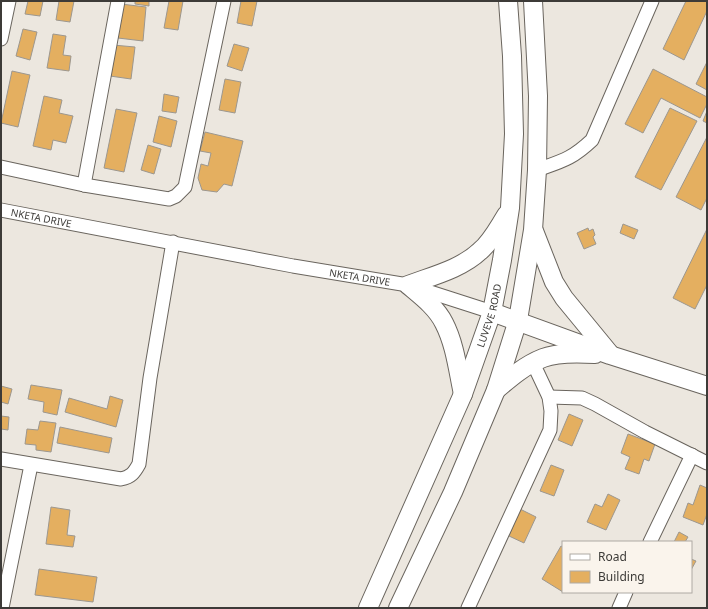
<svg xmlns="http://www.w3.org/2000/svg" width="708" height="609" font-family="'Noto Sans',sans-serif">
<style>
.building{fill:#e4af60;stroke:#9c978f}
.lines{fill:none;stroke-linecap:round;stroke-linejoin:round}
.street-casing{stroke:#6a655e;stroke-width:15}
.secondary-casing{stroke:#6a655e;stroke-width:20}
.street{stroke:#fff;stroke-width:13}
.secondary{stroke:#fff;stroke-width:18}
.labels{text-anchor:middle;dominant-baseline:central;stroke-width:3;stroke-linejoin:round;paint-order:stroke}
.street-label{font-size:10px;fill:#3d3b38;stroke:#faf4ec}
</style>
<rect width="100%" height="100%" fill="#ece7df"/>
<path class="building" d="M 28,1 L 43,1 L 40,16 L 25,14 Z
M 59,1 L 74,1 L 70,22 L 56,20 Z
M 135,1 L 149,1 L 149,6 L 135,4 Z
M 169,1 L 183,1 L 178,30 L 164,28 Z
M 241,1 L 257,1 L 252,26 L 237,23 Z
M 686,1 L 707,1 L 707,11 L 684,60 L 663,49 Z
M 121,4 L 146,7 L 143,41 L 118,38 Z
M 23,29 L 37,32 L 30,60 L 16,56 Z
M 53,34 L 66,36 L 63,55 L 71,56 L 69,71 L 47,68 Z
M 234,44 L 249,48 L 242,71 L 227,66 Z
M 113,45 L 135,47 L 131,79 L 110,76 Z
M 707,62 L 707,90 L 696,84 Z
M 653,69 L 707,97 L 707,104 L 700,118 L 661,98 L 643,133 L 625,124 Z
M 12,71 L 30,75 L 18,127 L 1,123 Z
M 225,79 L 241,82 L 235,113 L 219,110 Z
M 164,94 L 179,97 L 176,113 L 162,111 Z
M 44,96 L 62,100 L 59,113 L 73,116 L 66,143 L 53,140 L 51,150 L 33,146 Z
M 670,108 L 697,121 L 661,190 L 635,177 Z
M 116,109 L 137,113 L 124,172 L 104,168 Z
M 707,111 L 707,123 L 703,121 Z
M 159,116 L 177,121 L 171,147 L 153,142 Z
M 205,132 L 243,141 L 232,186 L 224,184 L 217,192 L 202,190 L 198,178 L 201,164 L 208,166 L 211,153 L 200,151 Z
M 707,137 L 707,198 L 701,210 L 676,197 Z
M 148,145 L 161,149 L 154,174 L 141,170 Z
M 623,224 L 638,230 L 634,239 L 620,233 Z
M 588,228 L 589,231 L 593,229 L 595,235 L 593,237 L 596,244 L 584,249 L 577,233 Z
M 707,229 L 707,285 L 695,309 L 673,298 Z
M 31,385 L 62,390 L 57,415 L 43,412 L 44,402 L 28,399 Z
M 1,386 L 12,389 L 8,404 L 1,402 Z
M 110,396 L 123,400 L 116,427 L 65,412 L 69,398 L 107,409 Z
M 569,414 L 583,420 L 572,446 L 558,440 Z
M 1,416 L 9,417 L 8,430 L 1,429 Z
M 40,421 L 56,423 L 51,452 L 36,450 L 36,445 L 25,444 L 27,429 L 38,430 Z
M 60,427 L 112,438 L 109,453 L 57,443 Z
M 628,434 L 655,444 L 649,461 L 644,459 L 639,474 L 625,469 L 630,457 L 621,453 Z
M 551,465 L 564,470 L 554,496 L 540,491 Z
M 700,485 L 707,488 L 707,514 L 703,525 L 683,517 L 688,503 L 693,505 Z
M 608,494 L 620,500 L 606,530 L 587,522 L 595,504 L 602,507 Z
M 51,507 L 70,510 L 67,535 L 75,536 L 73,547 L 46,544 Z
M 520,509 L 536,517 L 524,543 L 509,536 Z
M 679,532 L 688,537 L 685,542 L 674,542 Z
M 561,546 L 563,547 L 563,592 L 542,579 Z
M 691,559 L 696,561 L 691,570 Z
M 39,569 L 97,577 L 93,602 L 35,595 Z"/>
<g class="lines">
<defs>
<g id="street">
<path d="M 1,39 L 9,1"/>
<path d="M 1,167 L 84,185 L 169,199 L 176,196 L 185,187 L 224,1"/>
<path d="M 537,170 C 562,161 572,159 592,140 L 652,1"/>
<path d="M 84,185 L 118,1"/>
<path id="s1" d="M 1,210 L 293,266 L 408,285 L 492,312"/>
<path d="M 549,397 L 582,398 L 595,404 L 645,432 L 707,463"/>
<path d="M 1,459 L 121,479 C 131,477 134,473 139,464 L 150,378 L 173,242"/>
<path d="M 650,542 L 692,455"/>
<path d="M 2,608 L 31,465"/>
<path d="M 468,608 L 550,430 L 551,411 L 549,397 L 533,363"/>
<path d="M 619,608 L 626,592"/>
</g>
<g id="secondary">
<path d="M 534,231 L 554,282 L 564,298 L 610,354"/>
<path d="M 492,312 L 610,355 L 707,386"/>
<path d="M 496,390 C 510,378 525,365 543,358 C 558,352 579,353 595,354"/>
<path d="M 463,394 C 458,371 455,344 444,323 C 436,307 421,296 408,285 C 432,276 461,269 480,251 C 492,241 499,226 507,214"/>
<path id="s2" d="M 368,608 L 463,394 L 492,312 L 502,260 L 510,208 L 514,134 L 512,56 L 508,1"/>
<path d="M 398,608 L 453,492 L 496,390 L 518,320 L 533,230 L 537,170 L 538,96 L 533,1"/>
</g>
</defs>
<use href="#street" class="street-casing"/>
<use href="#secondary" class="secondary-casing"/>
<use href="#street" class="street"/>
<use href="#secondary" class="secondary"/>
</g>
<g class="labels">
<g class="street-label">
<text stroke="none"><textPath href="#s1" startOffset="41">NKETA DRIVE</textPath></text>
<text stroke="none"><textPath href="#s1" startOffset="365">NKETA DRIVE</textPath></text>
<text stroke="none"><textPath href="#s2" startOffset="317">LUVEVE ROAD</textPath></text>
</g>
</g>
<rect width="708" height="609" fill="none" stroke="#3d3b38" stroke-width="4"/>
<rect x="562" y="541" width="130" height="52" fill="#faf4ec" stroke="#aeaaa4"/>
<rect x="570" y="554" width="20" height="6" fill="#ffffff" stroke="#aeaaa4"/>
<text x="598" y="561" font-size="12" fill="#3d3b38">Road</text>
<rect x="570" y="571" width="20" height="12" fill="#e4af60" stroke="#aeaaa4"/>
<text x="598" y="581" font-size="12" fill="#3d3b38">Building</text>
</svg>
